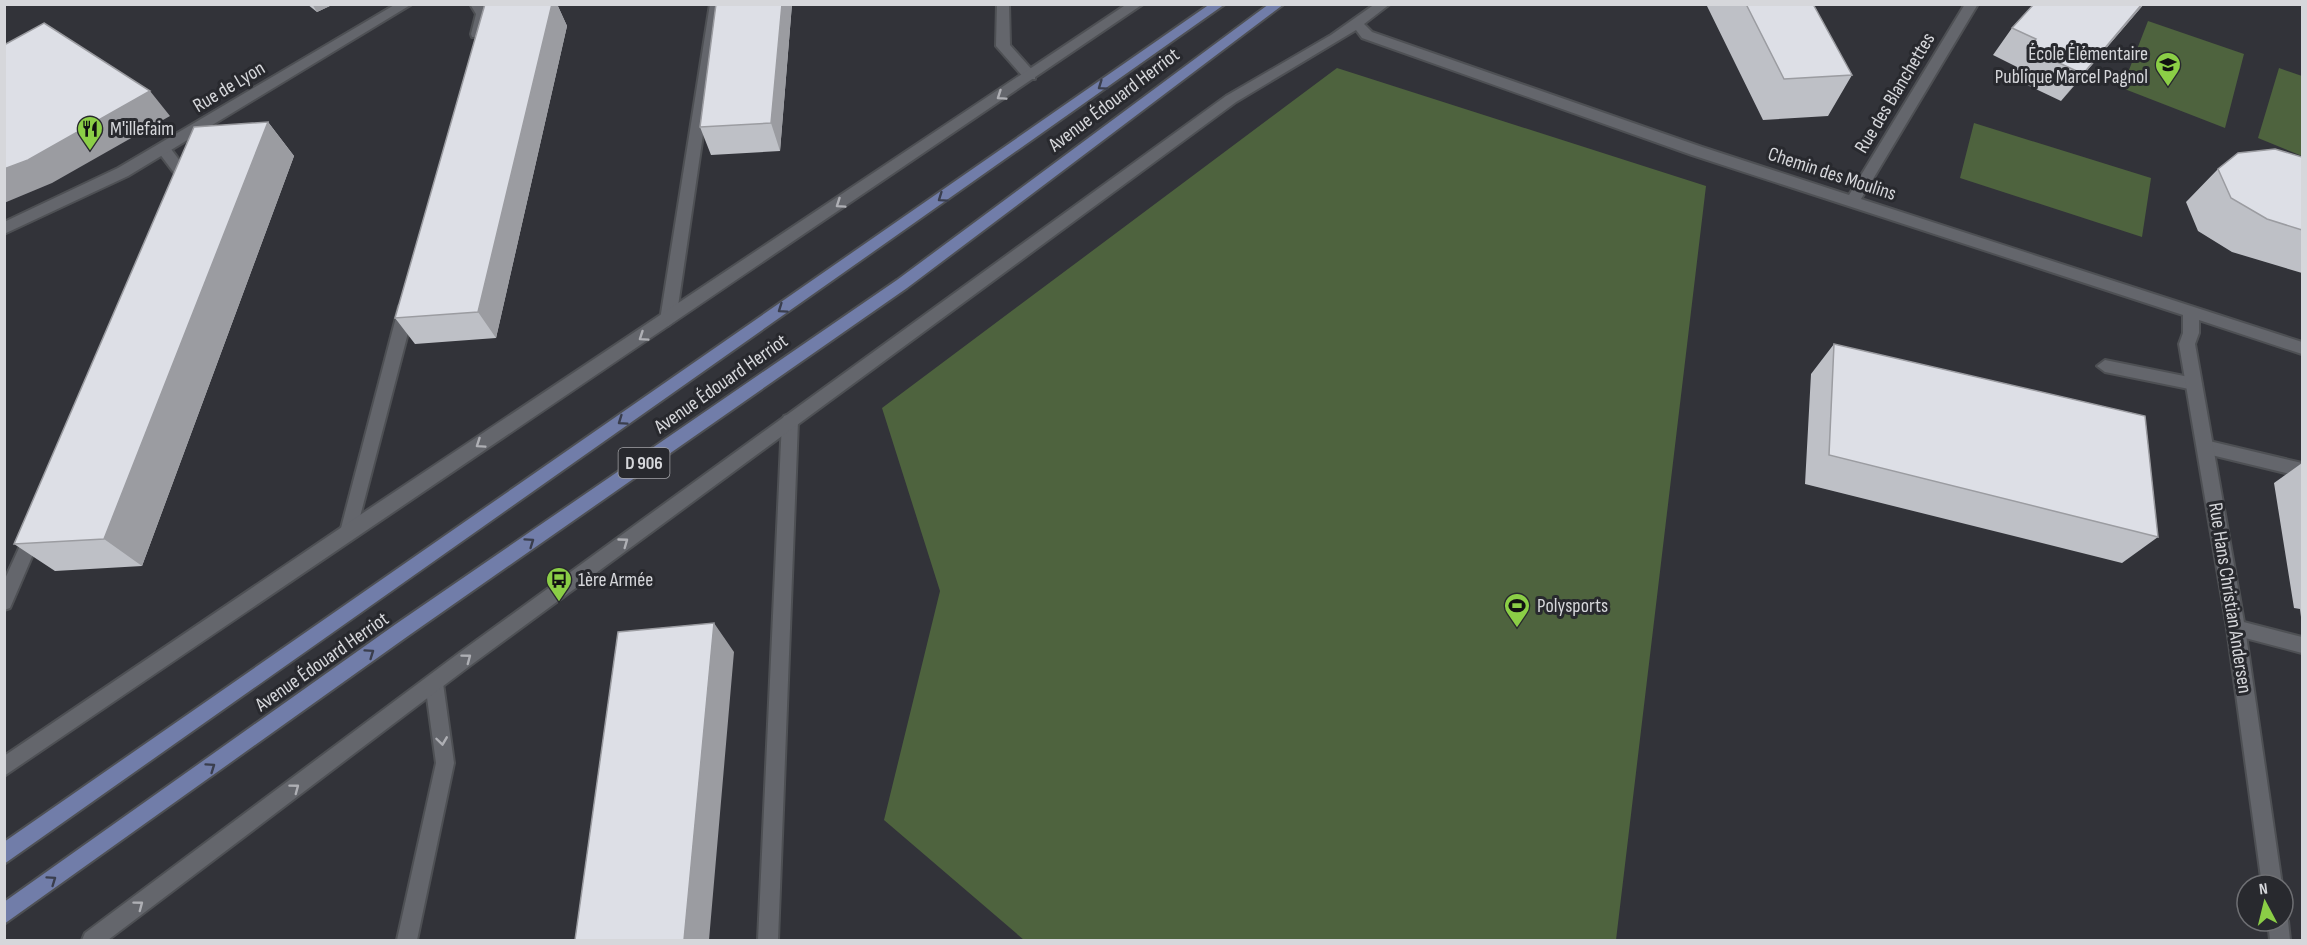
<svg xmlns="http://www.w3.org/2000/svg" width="2307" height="945" font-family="'Sofia Sans Condensed',sans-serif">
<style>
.green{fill:#4e633e}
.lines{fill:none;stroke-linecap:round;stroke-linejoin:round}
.service-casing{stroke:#4e5054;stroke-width:4}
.minor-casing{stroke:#4e5054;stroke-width:4}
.secondary-casing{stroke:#4e5054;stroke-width:4}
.primary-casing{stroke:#4e5054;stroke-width:4}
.service{fill:#64666c;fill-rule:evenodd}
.minor{fill:#64666c;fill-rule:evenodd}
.secondary{fill:#64666c;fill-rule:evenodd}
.primary{fill:#717da9;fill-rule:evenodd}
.wall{fill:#bec0c6}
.shaded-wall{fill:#9b9ca1}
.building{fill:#dddfe6;stroke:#9b9ca1;stroke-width:1.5}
.oneway{stroke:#3a3e4d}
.oneway2{stroke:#aeafb4}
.labels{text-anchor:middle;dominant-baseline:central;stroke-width:6;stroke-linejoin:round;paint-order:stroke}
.shield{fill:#28292e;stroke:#a2a3a7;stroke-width:1.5}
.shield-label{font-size:18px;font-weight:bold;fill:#d6d7db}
.poi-label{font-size:20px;fill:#d6d7db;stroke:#28292e;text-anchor:start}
.street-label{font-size:20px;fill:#d6d7db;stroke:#28292e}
</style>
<rect width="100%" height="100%" fill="#323339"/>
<path class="green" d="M 2148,21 L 2244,54 L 2225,128 L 2122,88 Z
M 1337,68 L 1706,186 L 1616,940 L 1024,940 L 884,820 L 940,591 L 882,408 Z
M 2279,68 L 2302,76 L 2302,156 L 2258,138 Z
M 1974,123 L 2151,178 L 2142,237 L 1960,178 Z"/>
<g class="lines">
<defs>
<path id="service" d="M 470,4 L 483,4 L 488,14 L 482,37 L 472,37 L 471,34 L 476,14 Z
M 710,4 L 722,4 L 676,320 L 668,326 L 660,320 Z
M 997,4 L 1009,4 L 1010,45 L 1035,73 L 1035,79 L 1025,79 L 996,46 Z
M 163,144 L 168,145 L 192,177 L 187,188 L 177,188 L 175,184 L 178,178 L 156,149 Z
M 407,300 L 415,306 L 356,532 L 354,537 L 348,539 L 342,537 L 340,532 L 399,306 Z
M 2105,360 L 2194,378 L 2202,384 L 2194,390 L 2105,372 L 2097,366 Z
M 790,414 L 796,416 L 798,421 L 778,940 L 758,940 L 782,421 L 784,416 Z
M 2205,440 L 2302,463 L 2302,477 L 2199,452 L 2197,447 L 2199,442 Z
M 35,524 L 41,526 L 43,531 L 10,608 L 4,610 L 4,581 L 29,526 Z
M 2236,620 L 2302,637 L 2302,653 L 2230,634 L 2227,628 L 2230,622 Z
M 434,674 L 440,677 L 443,683 L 454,763 L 417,940 L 397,940 L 436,763 L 425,683 L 428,677 Z"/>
<path id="minor" d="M 1127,4 L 1143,4 L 4,776 L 4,756 L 342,527 Z
M 1375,4 L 1390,4 L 1364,24 L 1372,32 L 1702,147 L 1849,195 L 1965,4 L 1978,4 L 1861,199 L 2302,342 L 2302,354 L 2199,320 L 2199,333 L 2195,344 L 2245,628 L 2282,885 L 2262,885 L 2227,628 L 2179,344 L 2183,333 L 2183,315 L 1692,155 L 1362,38 L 1356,30 L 1236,102 L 471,665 L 108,940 L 82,940 L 85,933 L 459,653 L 1226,96 L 1331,35 Z
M 2283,913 L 2288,921 L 2290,940 L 2270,940 L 2268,921 L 2283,921 Z"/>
<path id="secondary" d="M 396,4 L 412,4 L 128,176 L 4,234 L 4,222 L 118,168 Z"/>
<path id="primary" d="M 1210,4 L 1225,4 L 4,864 L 4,842 Z
M 1269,4 L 1284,4 L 907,288 L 408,636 L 4,924 L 4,902 L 396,624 L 897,280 Z"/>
</defs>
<use href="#service" class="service-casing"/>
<use href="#minor" class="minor-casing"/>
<use href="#secondary" class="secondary-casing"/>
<use href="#primary" class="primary-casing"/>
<use href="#service" class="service"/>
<use href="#minor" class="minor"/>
<use href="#secondary" class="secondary"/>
<use href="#primary" class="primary"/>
</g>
<path class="wall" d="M 307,4 L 334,4 L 317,12 Z
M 485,4 L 557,4 L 567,26 L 496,338 L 415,344 L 395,318 Z
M 792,4 L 780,151 L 711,155 L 700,127 Z
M 1706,4 L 1813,4 L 1852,75 L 1828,116 L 1763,120 Z
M 2034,4 L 2144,4 L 2061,101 L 2008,76 L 2015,66 L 1993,55 L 2012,28 Z
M 268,122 L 294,156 L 142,566 L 55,571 L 14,544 Z
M 2302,157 L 2302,273 L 2232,252 L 2198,231 L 2186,202 L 2218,169 Z
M 1834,344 L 2158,537 L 2122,563 L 1805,484 L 1811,374 Z
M 2302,463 L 2302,625 L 2300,609 L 2294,608 L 2274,483 Z"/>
<path class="shaded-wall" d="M 312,4 L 334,4 L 317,12 Z
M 552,4 L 557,4 L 567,26 L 496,338 L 478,312 Z
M 782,4 L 792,4 L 780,151 L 771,123 Z
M 2142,4 L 2144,4 L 2061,101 L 2083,74 Z
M 150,91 L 170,116 L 52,183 L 4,203 L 4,169 Z
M 268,122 L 294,156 L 142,566 L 104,539 Z
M 714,623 L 734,652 L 709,940 L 684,940 Z"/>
<path class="building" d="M 485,4 L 552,4 L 478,312 L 395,318 Z
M 716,4 L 782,4 L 771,123 L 700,127 Z
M 1746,4 L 1813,4 L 1852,75 L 1784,79 Z
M 2034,4 L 2142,4 L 2083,74 L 2027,48 L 2036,39 L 2012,28 Z
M 44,23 L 150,91 L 28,160 L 4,169 L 4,45 Z
M 268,122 L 104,539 L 14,544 L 194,127 Z
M 2275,149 L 2302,157 L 2302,230 L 2267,219 L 2231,198 L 2218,169 L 2238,153 Z
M 1834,344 L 2145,416 L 2158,537 L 1829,455 Z
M 714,623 L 684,940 L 575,940 L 618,632 Z"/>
<defs><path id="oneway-chevron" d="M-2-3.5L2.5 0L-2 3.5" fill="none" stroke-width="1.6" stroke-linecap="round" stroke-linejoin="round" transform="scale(1.5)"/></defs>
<g class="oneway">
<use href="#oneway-chevron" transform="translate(1102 86) rotate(145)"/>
<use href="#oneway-chevron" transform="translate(942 198) rotate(145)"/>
<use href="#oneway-chevron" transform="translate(782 309) rotate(145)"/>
<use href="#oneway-chevron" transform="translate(622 421) rotate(145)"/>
<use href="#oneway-chevron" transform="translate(530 542) rotate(-35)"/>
<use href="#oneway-chevron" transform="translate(370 653) rotate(-35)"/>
<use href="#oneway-chevron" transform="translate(211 767) rotate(-35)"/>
<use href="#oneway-chevron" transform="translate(52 880) rotate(-35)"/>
</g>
<g class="oneway2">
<use href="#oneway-chevron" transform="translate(1001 96) rotate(146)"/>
<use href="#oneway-chevron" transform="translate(840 204) rotate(146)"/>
<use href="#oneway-chevron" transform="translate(643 337) rotate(146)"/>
<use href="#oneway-chevron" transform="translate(480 444) rotate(146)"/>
<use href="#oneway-chevron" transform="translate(624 542) rotate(-36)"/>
<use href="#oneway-chevron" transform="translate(467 658) rotate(-37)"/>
<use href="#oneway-chevron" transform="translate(442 741) rotate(82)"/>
<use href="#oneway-chevron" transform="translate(295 788) rotate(-37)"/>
<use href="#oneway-chevron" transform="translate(139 905) rotate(-37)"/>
</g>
<defs>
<symbol id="school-pin" viewBox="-11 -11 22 30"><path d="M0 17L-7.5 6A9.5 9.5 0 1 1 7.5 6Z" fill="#8bce46" stroke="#28292e"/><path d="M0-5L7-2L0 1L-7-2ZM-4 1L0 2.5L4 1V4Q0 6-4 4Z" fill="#111"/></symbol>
<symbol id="restaurant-pin" viewBox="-11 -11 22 30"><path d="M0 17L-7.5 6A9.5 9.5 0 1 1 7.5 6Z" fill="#8bce46" stroke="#28292e"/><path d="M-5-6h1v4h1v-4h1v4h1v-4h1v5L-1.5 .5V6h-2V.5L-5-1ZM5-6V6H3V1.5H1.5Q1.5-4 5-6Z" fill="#111"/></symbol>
<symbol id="bus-pin" viewBox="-11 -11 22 30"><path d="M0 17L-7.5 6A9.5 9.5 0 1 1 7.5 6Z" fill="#8bce46" stroke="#28292e"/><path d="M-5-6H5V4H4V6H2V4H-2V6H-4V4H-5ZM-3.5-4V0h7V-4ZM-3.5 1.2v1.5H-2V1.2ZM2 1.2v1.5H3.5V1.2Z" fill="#111"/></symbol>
<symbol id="stadium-pin" viewBox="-11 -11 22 30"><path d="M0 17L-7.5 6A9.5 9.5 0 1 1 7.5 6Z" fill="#8bce46" stroke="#28292e"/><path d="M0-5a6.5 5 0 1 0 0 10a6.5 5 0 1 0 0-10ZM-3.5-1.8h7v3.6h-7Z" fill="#111"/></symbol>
</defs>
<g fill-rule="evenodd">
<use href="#school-pin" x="2153" y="50" width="30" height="40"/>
<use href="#restaurant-pin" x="75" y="114" width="30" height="40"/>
<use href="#bus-pin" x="544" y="565" width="30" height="40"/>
<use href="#stadium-pin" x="1502" y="591" width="30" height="40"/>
</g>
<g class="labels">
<rect class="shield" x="618.5" y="448" width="51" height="30" rx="4.5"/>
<g class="shield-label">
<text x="644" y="463">D 906</text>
</g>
<g class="poi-label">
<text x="2148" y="54" text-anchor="end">École Élémentaire<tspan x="2148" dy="23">Publique Marcel Pagnol</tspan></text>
<text x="110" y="129">M'illefaim</text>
<text x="578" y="580">1ère Armée</text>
<text x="1537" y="606">Polysports</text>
</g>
<g class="street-label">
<text transform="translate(229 87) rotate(-31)">Rue de Lyon</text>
<text transform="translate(1895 93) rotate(-59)">Rue des Blanchettes</text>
<text transform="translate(1114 100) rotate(-37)">Avenue Édouard Herriot</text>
<text transform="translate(1832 174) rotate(18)">Chemin des Moulins</text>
<text transform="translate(721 384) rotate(-35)">Avenue Édouard Herriot</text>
<text transform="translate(2230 598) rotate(81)">Rue Hans Christian Andersen</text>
<text transform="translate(322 662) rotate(-35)">Avenue Édouard Herriot</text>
</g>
</g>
<rect width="2307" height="945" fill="none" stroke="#d6d7db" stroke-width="12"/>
<g transform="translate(2265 903) rotate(353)"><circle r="28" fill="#28292e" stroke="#6e6f73" stroke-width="1.5"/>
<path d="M0-4.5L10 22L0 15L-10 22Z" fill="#8bce46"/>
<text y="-9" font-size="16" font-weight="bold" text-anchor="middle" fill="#d6d7db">N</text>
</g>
</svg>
